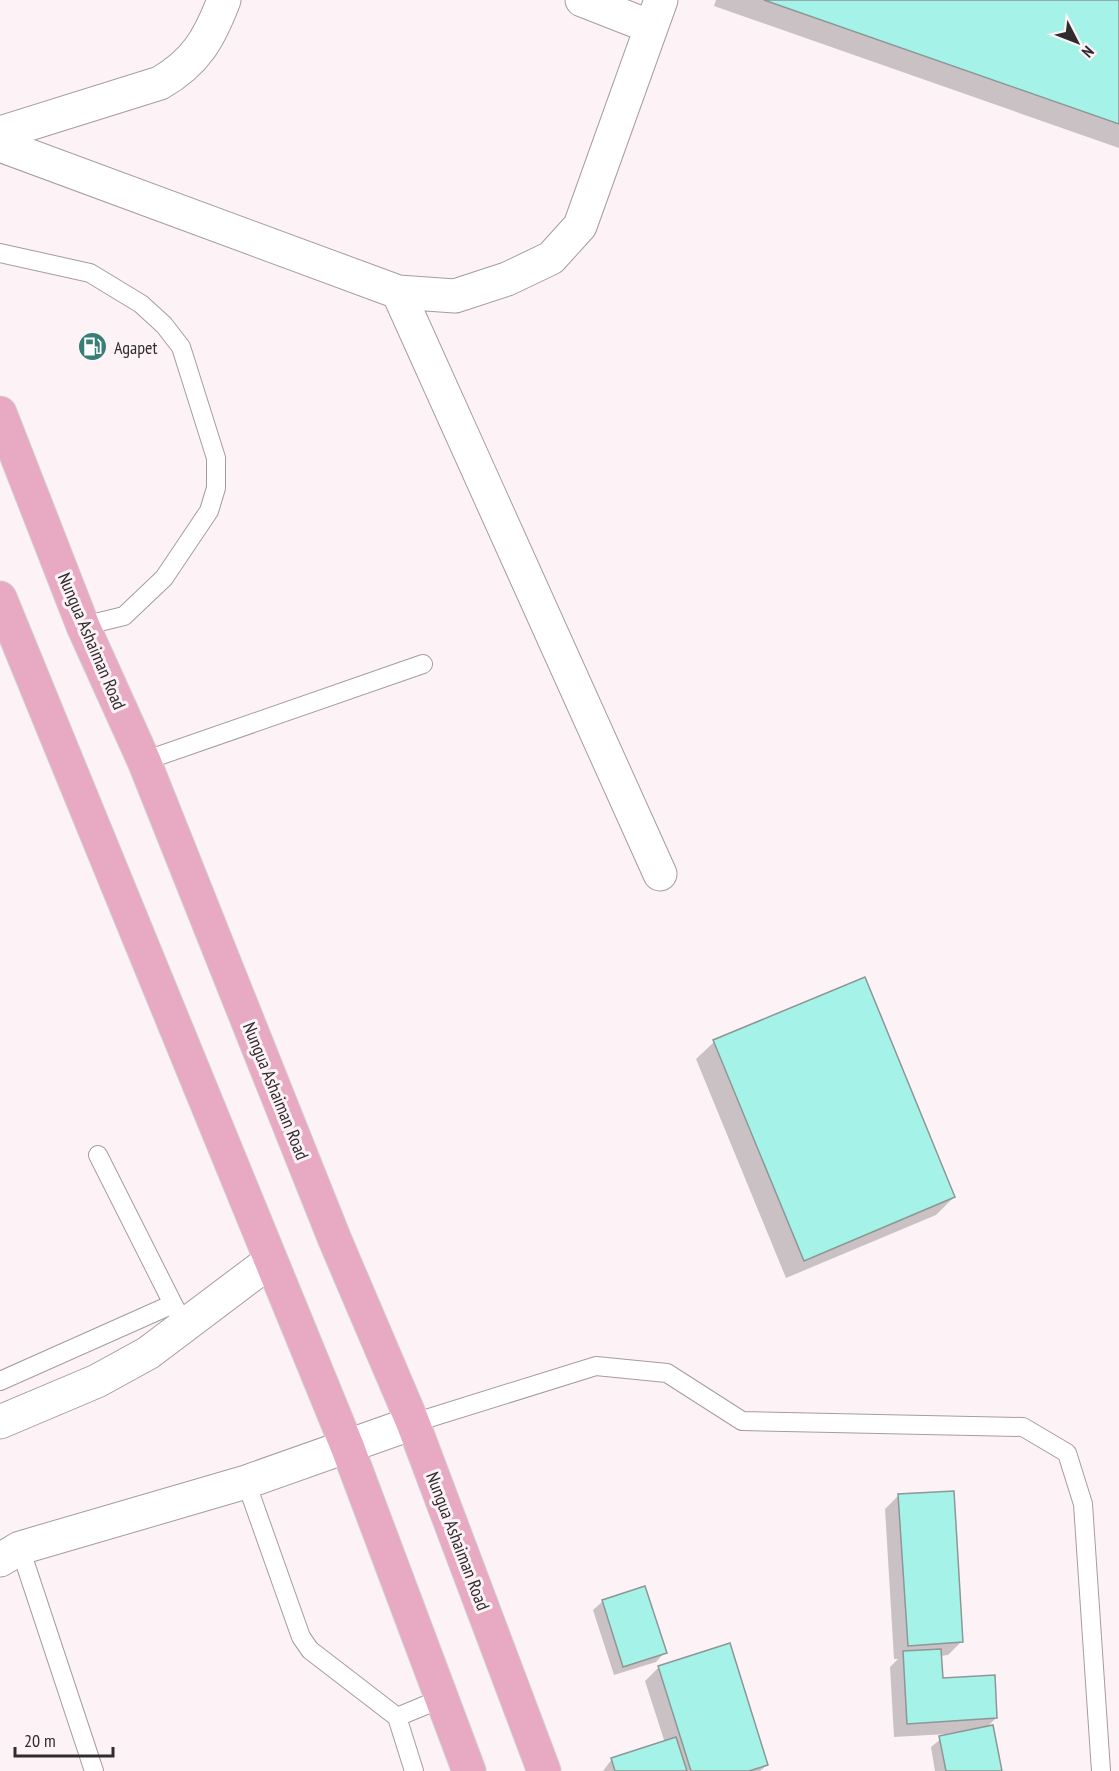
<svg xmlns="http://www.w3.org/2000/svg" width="1119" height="1771" font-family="'PT Sans Narrow',sans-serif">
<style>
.shadow{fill:#0003}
.building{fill:#a5f2e8;stroke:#8d9795;stroke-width:1.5}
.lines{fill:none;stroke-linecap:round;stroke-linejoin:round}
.service-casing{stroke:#a69c9f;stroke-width:20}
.minor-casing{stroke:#a69c9f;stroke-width:35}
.primary-casing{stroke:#d1d1d1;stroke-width:35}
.service{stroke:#fff;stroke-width:18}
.minor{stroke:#fff;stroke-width:33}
.primary{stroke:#e8a9c2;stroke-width:33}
.labels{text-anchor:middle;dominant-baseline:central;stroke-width:6;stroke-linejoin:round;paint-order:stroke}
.poi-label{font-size:18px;fill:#302c2d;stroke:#fdf2f6;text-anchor:start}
.street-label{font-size:18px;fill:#302c2d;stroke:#fdf2f6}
</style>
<rect width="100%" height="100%" fill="#fdf2f6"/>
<path class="shadow" d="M 716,0 L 1119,0 L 1119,148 L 714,6 Z
M 714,1042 L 954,1197 L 936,1215 L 786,1278 L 696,1059 Z
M 899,1495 L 962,1641 L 948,1655 L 940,1656 L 942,1680 L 996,1718 L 986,1728 L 1001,1771 L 935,1771 L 931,1747 L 947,1734 L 894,1737 L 890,1667 L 898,1659 L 894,1659 L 885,1509 Z
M 603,1601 L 665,1652 L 656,1662 L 614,1675 L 593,1610 Z
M 659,1667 L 767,1765 L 760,1771 L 603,1771 L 612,1759 L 665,1743 L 645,1681 Z"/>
<path class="building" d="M 764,0 L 1119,0 L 1119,124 Z
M 865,977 L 955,1197 L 804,1261 L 713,1040 Z
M 954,1491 L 963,1642 L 908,1646 L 898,1494 Z
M 645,1586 L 667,1653 L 623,1667 L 602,1600 Z
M 730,1643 L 768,1765 L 749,1771 L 691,1771 L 658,1666 Z
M 941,1649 L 943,1678 L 995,1675 L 997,1718 L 907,1724 L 903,1651 Z
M 993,1725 L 1002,1771 L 946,1771 L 939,1736 Z
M 676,1737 L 687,1771 L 615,1771 L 611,1758 Z"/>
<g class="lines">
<defs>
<path id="service" d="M 0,253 L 90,273 L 141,304 L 164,325 L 181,347 L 216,458 L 216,488 L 209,511 L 164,578 L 124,616 L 83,626
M 144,761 L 423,664
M 98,1155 L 173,1304
M 0,1381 L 173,1304 L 185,1326
M 413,1423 L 596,1366 L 667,1373 L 742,1421 L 1023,1427 L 1067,1453 L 1083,1504 L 1101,1771
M 246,1482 L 301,1637 L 310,1650 L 397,1717
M 20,1548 L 94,1771
M 414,1771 L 397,1717 L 443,1698"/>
<path id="minor" d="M 582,0 L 651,27
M 0,133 L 160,83 C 196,62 209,39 224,0
M 0,145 L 398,292 L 455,296 L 507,279 L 551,258 L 580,226 L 661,0
M 398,292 L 660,874
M 0,1422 L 97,1381 L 148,1353 L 270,1261
M 0,1560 L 20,1548 L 246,1482 L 413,1423"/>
<path id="primary" d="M 0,413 L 83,626 L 144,761 L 335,1240 L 413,1423 L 544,1771
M 0,598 L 347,1446 L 469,1771"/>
</defs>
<use href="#service" class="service-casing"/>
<use href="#minor" class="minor-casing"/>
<use href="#primary" class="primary-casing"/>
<use href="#service" class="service"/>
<use href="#minor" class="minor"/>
<use href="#primary" class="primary"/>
</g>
<defs>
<symbol id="fuel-disc" viewBox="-11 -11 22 22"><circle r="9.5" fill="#377e76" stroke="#fdf2f6"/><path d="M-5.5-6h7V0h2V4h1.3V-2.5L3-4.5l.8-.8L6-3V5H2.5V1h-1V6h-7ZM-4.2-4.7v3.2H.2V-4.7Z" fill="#fff"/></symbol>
</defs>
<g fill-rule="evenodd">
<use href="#fuel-disc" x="76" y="330" width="33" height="33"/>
</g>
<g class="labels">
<g class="poi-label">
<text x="114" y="347">Agapet</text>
</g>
<g class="street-label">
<text transform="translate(92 641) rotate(67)">Nungua Ashaiman Road</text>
<text transform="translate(276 1091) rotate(68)">Nungua Ashaiman Road</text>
<text transform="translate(458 1541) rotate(69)">Nungua Ashaiman Road</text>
</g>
</g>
<g transform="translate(1077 42) rotate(132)" stroke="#fdf2f6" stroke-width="4.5" paint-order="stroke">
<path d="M0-4.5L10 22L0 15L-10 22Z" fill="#302c2d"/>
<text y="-9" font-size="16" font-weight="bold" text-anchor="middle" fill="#302c2d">N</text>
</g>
<path d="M15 1747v9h98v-9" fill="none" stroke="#302c2d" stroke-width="3"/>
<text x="24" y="1747" font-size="18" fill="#302c2d" stroke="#fdf2f6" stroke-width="4.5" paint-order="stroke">20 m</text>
</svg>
